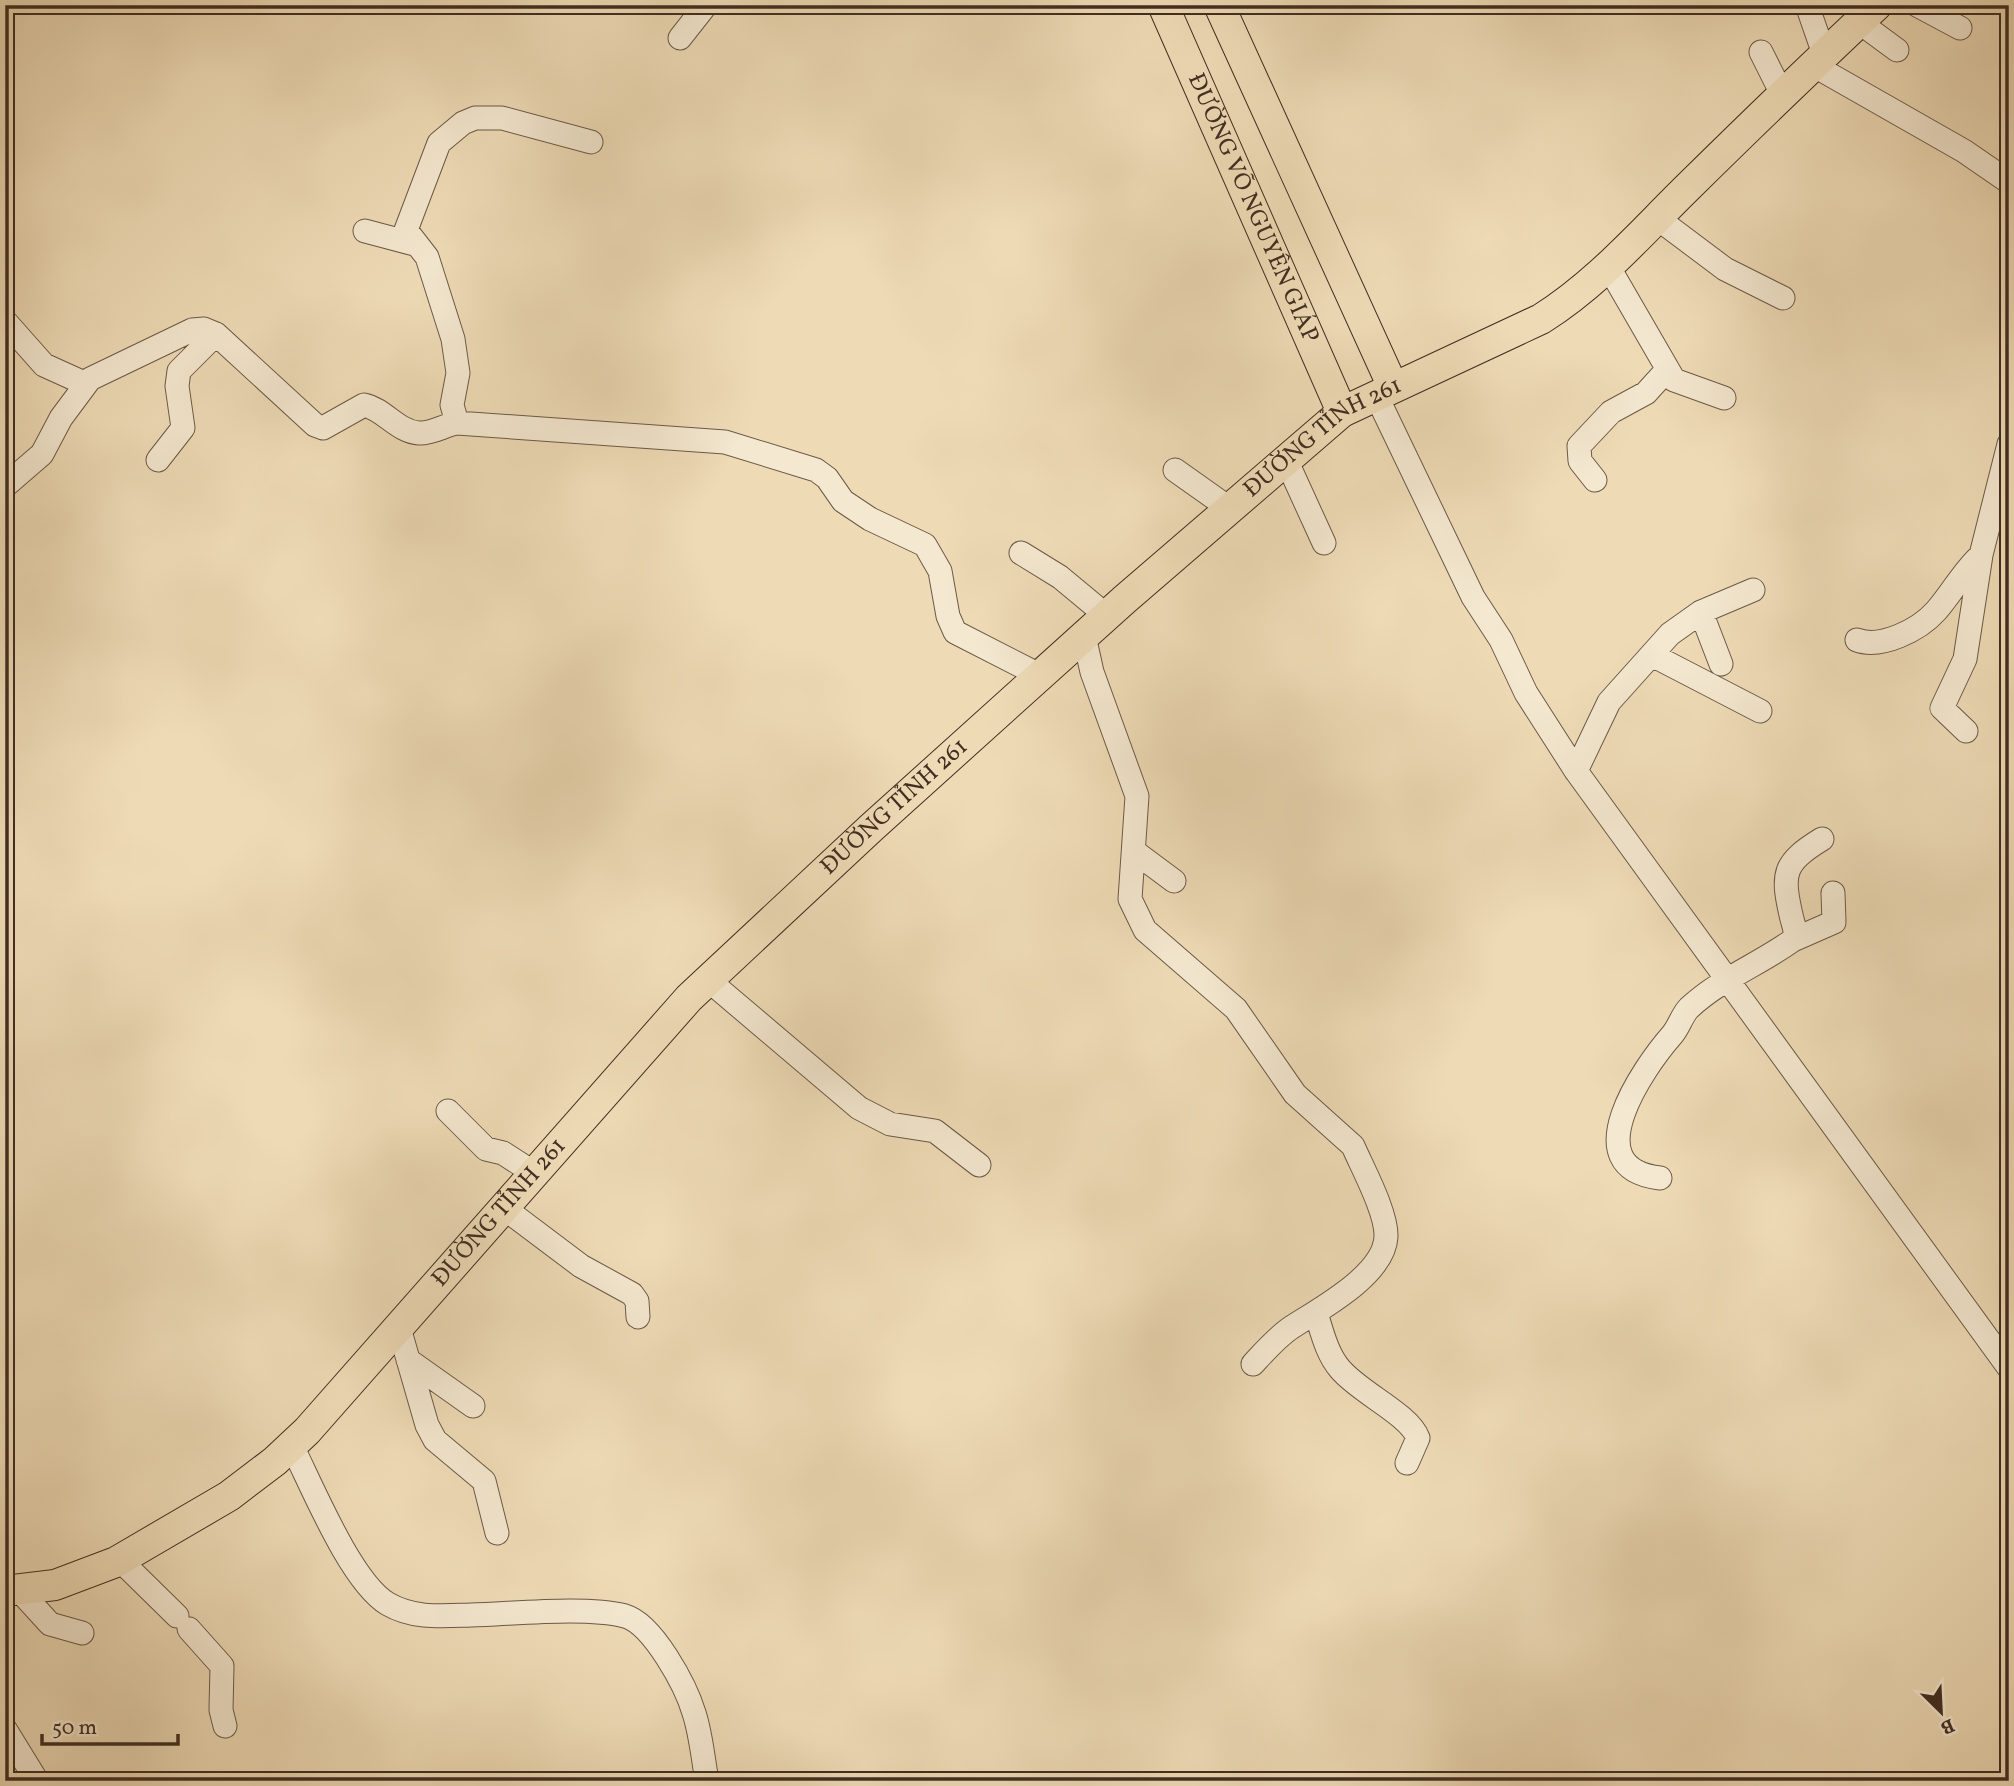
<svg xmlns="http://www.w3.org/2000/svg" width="2014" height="1786" font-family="Vollkorn,serif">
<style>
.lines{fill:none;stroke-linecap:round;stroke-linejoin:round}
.minor-casing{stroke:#6c5947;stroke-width:25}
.major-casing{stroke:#402e22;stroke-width:32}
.minor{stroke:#f4e8d0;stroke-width:23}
.major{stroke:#eedbb6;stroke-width:30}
.labels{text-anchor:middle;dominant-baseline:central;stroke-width:5;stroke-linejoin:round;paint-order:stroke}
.street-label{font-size:24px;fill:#402e22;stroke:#f4e8d0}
</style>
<rect width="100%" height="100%" fill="#eedbb6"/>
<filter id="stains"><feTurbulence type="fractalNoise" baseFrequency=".00286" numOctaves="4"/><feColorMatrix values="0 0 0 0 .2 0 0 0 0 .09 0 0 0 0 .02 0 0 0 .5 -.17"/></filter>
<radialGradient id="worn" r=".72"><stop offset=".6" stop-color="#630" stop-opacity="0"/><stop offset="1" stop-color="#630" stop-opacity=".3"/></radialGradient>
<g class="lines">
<defs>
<path id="minor" d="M 1807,5 L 1824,54
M 1917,5 L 1960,28
M 1859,22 L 1897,50
M 680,38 L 706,5
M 1761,52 L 1782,94
M 1813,65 L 1964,151 L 2009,182
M 1657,218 L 1725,269 L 1783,298
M 365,231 L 414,244
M 1608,266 L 1674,380 L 1724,398
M 5,321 L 44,365 L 86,384
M 1376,395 L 1473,597 L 1501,640 L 1526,693 L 1576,771 L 2009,1368
M 457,423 L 452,405 L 458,373 L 453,339 L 427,257 L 406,230 L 439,143 L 463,123 L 475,118 L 502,118 L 591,142
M 158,460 L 183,428 L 177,386 L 179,371 L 216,334
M 1287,462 L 1324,543
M 1175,470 L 1230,509
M 1595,480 L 1580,461 L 1579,446 L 1611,412 L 1646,393 L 1666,371
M 5,486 L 42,454 L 61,418 L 90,379 L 192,330 L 204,329 L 216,334 L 315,425 L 323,428 L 364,405 C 384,409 398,432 419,433 C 431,434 445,425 457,423 L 725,442 L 816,470 L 827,478 L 843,501 L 870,519 L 925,545 L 940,571 L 948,616 L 955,632 L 1041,676
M 1021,553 L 1060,577 L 1107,616
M 1701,612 L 1721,664
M 1084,636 L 1092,672 L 1137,796 L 1130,899 L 1145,930 L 1236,1009 L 1295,1094 L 1353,1146 C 1363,1169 1387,1213 1386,1237 C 1384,1275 1320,1309 1292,1327 C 1277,1337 1265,1351 1253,1364
M 1857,640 C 1881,649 1919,630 1936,611 C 1952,593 1963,571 1981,555
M 1652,655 L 1760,711
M 1966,731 L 1942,708 L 1965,659 L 1981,555 L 2009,444
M 1576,771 L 1609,702 L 1670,634 L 1701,612 L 1753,590
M 1135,852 L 1174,881
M 1793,940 L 1834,922 L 1833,893
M 707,979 L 859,1108 L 890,1124 L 935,1131 L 979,1165
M 448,1111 L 486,1149 L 503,1153 L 534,1173
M 1660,1178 C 1573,1168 1644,1067 1672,1035 C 1679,1027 1682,1015 1689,1008 C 1720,979 1760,964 1793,940 C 1797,932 1794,927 1792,919 C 1781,873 1783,863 1822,839
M 504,1208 L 581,1266 L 632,1294 L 637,1301 L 638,1317
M 1316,1313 C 1322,1332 1327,1354 1340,1369 C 1360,1393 1409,1414 1418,1438 L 1407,1463
M 399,1328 L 427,1425 L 435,1440 L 484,1481 L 497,1533
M 408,1360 L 473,1406
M 292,1446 C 312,1486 351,1582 388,1604 C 414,1619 442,1616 471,1615 C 514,1614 585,1606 625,1616 C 653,1624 686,1686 694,1713 C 701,1734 703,1759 707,1781
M 120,1560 L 177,1616
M 18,1589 L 50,1624 L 82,1633
M 189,1629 L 222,1666 L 221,1710 L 225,1726
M 5,1729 L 37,1781"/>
<g id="major">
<path id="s1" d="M 1163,5 L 1342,412"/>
<path d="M 1219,5 L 1393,387"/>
<path id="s2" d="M 5,1591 L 55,1585 L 116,1562 L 229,1496 L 275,1461 L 307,1431 L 689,998 L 871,828 L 1124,600 L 1342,412 L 1541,319 C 1597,284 1641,233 1688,187 C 1750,126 1813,65 1877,5"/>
</g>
</defs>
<use href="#minor" class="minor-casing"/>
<use href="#major" class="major-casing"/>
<use href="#minor" class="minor"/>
<use href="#major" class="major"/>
</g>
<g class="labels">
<g class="street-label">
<text stroke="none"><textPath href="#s1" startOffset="222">ĐƯỜNG VÕ NGUYÊN GIÁP</textPath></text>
<text stroke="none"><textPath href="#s2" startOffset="1773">ĐƯỜNG TỈNH 261</textPath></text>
<text stroke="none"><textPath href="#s2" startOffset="1206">ĐƯỜNG TỈNH 261</textPath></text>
<text stroke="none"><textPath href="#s2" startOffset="639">ĐƯỜNG TỈNH 261</textPath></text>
</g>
</g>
<rect width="2014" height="1786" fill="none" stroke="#eedbb6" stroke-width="28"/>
<rect x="7" y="7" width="2000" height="1772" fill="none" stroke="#402e22" stroke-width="3.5"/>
<rect x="14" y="14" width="1986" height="1758" fill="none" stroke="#402e22" stroke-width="2"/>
<g transform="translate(1941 1712) rotate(156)" stroke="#f4e8d0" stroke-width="5" paint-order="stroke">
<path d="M0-5L12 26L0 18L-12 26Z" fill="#402e22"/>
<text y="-10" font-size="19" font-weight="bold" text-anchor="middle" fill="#402e22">B</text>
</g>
<path d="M42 1734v10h136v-10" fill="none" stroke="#402e22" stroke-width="3.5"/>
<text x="52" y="1734" font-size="21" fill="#402e22" stroke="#f4e8d0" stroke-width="5" paint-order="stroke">50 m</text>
<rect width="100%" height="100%" filter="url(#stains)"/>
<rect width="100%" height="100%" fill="url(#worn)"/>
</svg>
